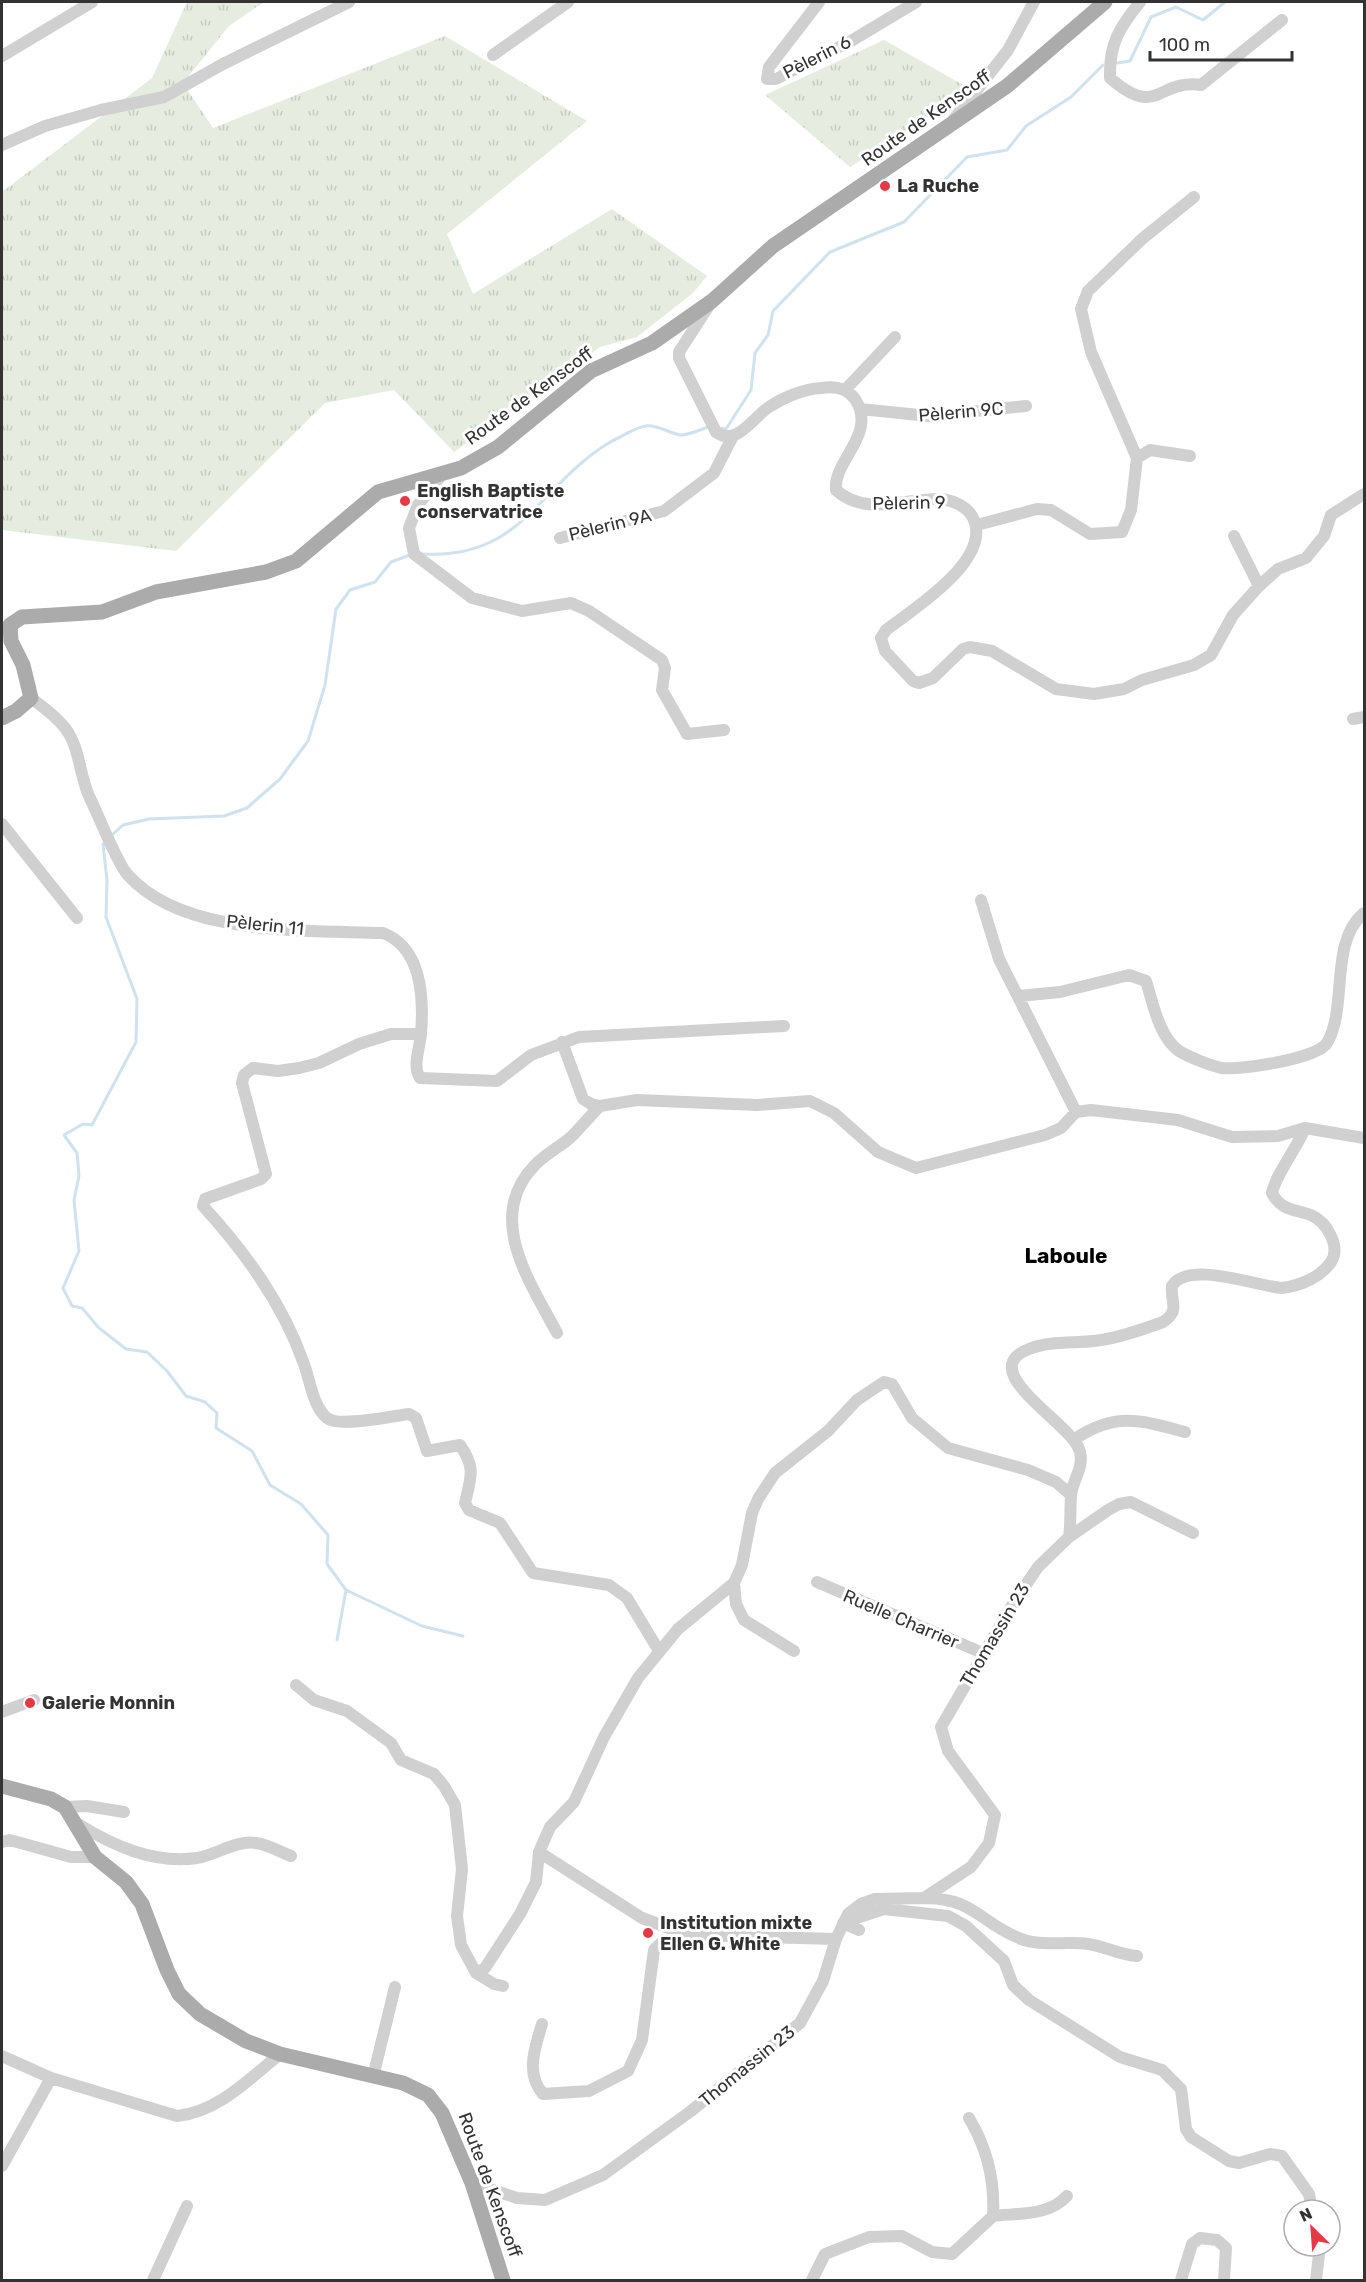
<svg xmlns="http://www.w3.org/2000/svg" width="1366" height="2282" font-family="Rubik,sans-serif">
<style>
.grass{fill:url(#grass-tufts)}
.lines{fill:none;stroke-linecap:round;stroke-linejoin:round}
.stream{stroke:#cfe2ee;stroke-width:3}
.minor{stroke:#d0d0d0;stroke-width:12}
.major{stroke:#ababab;stroke-width:15}
.poi-dot{fill:#e63946;stroke:#fff;stroke-width:2}
.labels{text-anchor:middle;dominant-baseline:central;stroke-width:6;stroke-linejoin:round;paint-order:stroke}
.street-label{font-size:18px;fill:#333;stroke:#fff}
.poi-label{font-size:18px;font-weight:bold;fill:#333;stroke:#fff;text-anchor:start}
.quarter-label{font-size:21px;font-weight:bold;fill:#000;stroke:#fff}
</style>
<defs>
<pattern id="grass-tufts" width="24" height="20" patternUnits="userSpaceOnUse" patternTransform="scale(1.5)"><rect width="24" height="20" fill="#e6ecdf"/><path d="M3 7l-1-3M5 7V3M7 7l1-3M15 17l-1-3M17 17v-4M19 17l1-3" fill="none" stroke="#c6cbc0"/></pattern>
</defs>
<rect width="100%" height="100%" fill="#fff"/>
<path class="grass" d="M 187,2 L 264,2 L 229,26 L 183,83 L 213,128 L 445,36 L 587,121 L 447,234 L 473,294 L 612,209 L 707,276 L 693,293 L 637,337 L 600,347 L 454,452 L 394,390 L 325,403 L 176,551 L 2,530 L 2,192 L 152,78 Z
M 884,40 L 972,90 L 850,167 L 765,95 Z"/>
<g class="lines">
<path class="stream" d="M 1117,63 L 1130,61 L 1151,17 L 1176,7 L 1203,20 L 1225,2
M 722,428 L 726,429 L 751,390 L 755,353 L 768,335 L 773,311 L 830,252 L 904,222 L 967,157 L 1007,150 L 1026,126 L 1071,97 L 1103,65
M 422,554 C 524,560 538,484 612,441 C 621,437 636,427 646,426 C 657,424 670,434 681,435 C 689,435 700,430 708,427
M 111,836 L 123,825 L 149,819 L 224,816 L 247,808 L 280,779 L 308,741 L 325,685 L 336,609 L 350,590 L 375,582 L 391,562 L 410,555
M 106,841 L 103,844 L 107,880 L 106,917 L 137,999 L 136,1042 L 92,1125 L 83,1124 L 64,1135 L 77,1153 L 79,1176 L 74,1200 L 79,1251 L 63,1288 L 72,1306 L 82,1308 L 99,1328 L 126,1349 L 147,1352 L 167,1371 L 186,1396 L 205,1402 L 217,1413 L 216,1428 L 252,1451 L 270,1485 L 301,1504 L 328,1535 L 327,1564 L 346,1590 L 337,1640
M 346,1590 L 422,1626 L 463,1636"/>
<path class="minor" d="M 819,2 L 769,67 L 767,79 L 776,79 L 851,41 L 916,2
M 1140,2 C 1119,28 1109,44 1110,78 C 1158,120 1158,78 1201,85 L 1282,20
M 493,55 L 568,2
M 2,56 L 92,2
M 954,119 L 1008,50 L 1034,2
M 2,145 L 45,126 L 101,110 L 164,97 L 223,64 L 349,2
M 710,304 L 679,352 L 679,358 L 716,432 C 737,447 753,417 769,407 C 784,397 804,389 821,388 C 834,386 847,388 855,399 C 878,434 833,460 836,490 C 865,517 905,498 941,499 C 952,500 966,506 972,516 C 996,558 913,609 886,630 L 881,638 L 885,651 L 913,681 L 919,683 L 933,678 L 963,649 L 970,647 L 992,651 L 1056,689 L 1094,694 L 1124,689 L 1142,680 L 1194,665 L 1211,655 L 1233,615 L 1259,586 L 1278,569 L 1306,558 L 1324,536 L 1331,515 L 1364,494
M 845,390 L 895,337
M 860,409 L 929,416 L 1026,406
M 1137,458 L 1091,352 L 1081,309 L 1088,291 L 1142,239 L 1194,197
M 443,473 L 418,505 L 409,528 L 414,554 L 472,598 L 522,611 L 571,603 L 589,611 L 662,660 L 665,668 L 662,690 L 687,734 L 724,730
M 977,525 L 1037,509 L 1051,510 L 1090,534 L 1122,532 L 1131,510 L 1137,458 L 1150,450 L 1190,456
M 1234,536 L 1259,586
M 560,538 L 664,511 L 714,473 L 733,436
M 31,698 C 43,707 56,716 65,728 C 80,747 79,774 89,796 C 98,814 116,861 127,874 C 182,937 307,930 383,933 C 422,948 424,997 421,1034 C 420,1047 412,1067 420,1078 L 497,1081 L 531,1055 L 579,1037 L 784,1026
M 1353,719 L 1364,717
M 2,824 L 77,918
M 981,900 L 999,959 L 1076,1112
M 1019,996 L 1060,992 L 1129,975 L 1146,981 C 1153,1003 1159,1037 1179,1051 C 1189,1057 1211,1066 1222,1068 C 1241,1070 1317,1059 1327,1043 C 1348,1008 1329,941 1364,913
M 421,1034 L 391,1034 L 359,1044 L 319,1063 L 299,1068 L 278,1071 L 253,1068 L 244,1075 L 242,1083 L 266,1174 L 261,1179 L 205,1199 L 203,1206 C 246,1253 283,1304 304,1364 C 310,1380 313,1407 327,1418 C 340,1428 392,1416 409,1414 L 416,1418 L 427,1451 L 460,1445 C 476,1468 471,1477 465,1503 L 469,1510 L 500,1523 L 533,1573 L 609,1585 L 627,1598 L 659,1651
M 562,1042 L 583,1099 L 591,1104 L 600,1106 L 637,1100 L 757,1105 L 810,1101 L 834,1113 L 878,1152 L 916,1168 L 1045,1135 L 1061,1128 L 1076,1112 L 1091,1110 L 1178,1120 L 1232,1137 L 1278,1136 L 1305,1128 L 1364,1138
M 557,1333 C 530,1282 484,1217 535,1165 C 545,1154 560,1147 571,1137 C 581,1127 590,1116 600,1106
M 1075,1439 C 1115,1412 1141,1420 1185,1432
M 1069,1537 C 1071,1523 1070,1510 1071,1496 C 1072,1480 1084,1469 1080,1452 C 1074,1424 972,1371 1029,1349 C 1051,1340 1078,1344 1101,1340 C 1122,1337 1144,1329 1163,1322 C 1181,1310 1170,1303 1172,1286 C 1188,1260 1256,1286 1282,1288 C 1299,1286 1320,1278 1331,1262 C 1341,1247 1327,1222 1311,1215 C 1295,1209 1281,1211 1272,1193 C 1275,1176 1297,1148 1305,1128
M 817,1582 L 985,1654
M 734,1583 L 678,1629 L 638,1678 L 604,1737 L 574,1802 L 550,1827 L 539,1852 L 642,1918 L 688,1935 L 836,1939
M 794,1651 L 744,1620 L 736,1604 L 734,1583 L 742,1565 L 752,1513 L 758,1499 L 775,1473 L 828,1431 L 857,1400 L 884,1382 L 892,1384 L 912,1418 L 948,1448 L 1028,1470 L 1056,1482 L 1071,1495
M 296,1685 L 314,1700 L 347,1711 L 391,1743 L 401,1760 L 434,1774 L 444,1786 L 455,1805 L 462,1869 L 457,1916 L 461,1945 L 476,1973 L 494,1984 L 503,1986
M 2,1712 L 34,1700
M 65,1807 L 87,1806 L 124,1812
M 78,1824 C 114,1846 153,1864 197,1858 C 216,1855 236,1840 256,1843 C 267,1844 280,1852 291,1856
M 2,1842 L 10,1840 L 71,1857 L 95,1857
M 924,1898 C 974,1898 979,1922 1019,1938 C 1039,1947 1066,1941 1088,1944 C 1105,1946 1119,1955 1137,1956
M 844,1922 L 884,1909 L 948,1916 L 966,1926 L 1004,1961 L 1013,1985 L 1029,2000 L 1120,2057 L 1162,2070 L 1181,2089 L 1186,2129 L 1191,2137 L 1229,2161 L 1239,2163 L 1270,2154 L 1282,2156 L 1309,2194 L 1312,2210
M 843,1923 L 859,1930
M 476,1973 L 485,1968 L 520,1914 L 536,1882 L 539,1852
M 542,2024 C 535,2048 525,2073 543,2094 L 589,2091 L 628,2071 L 642,2040 L 654,1950 L 662,1942 L 688,1935
M 2,2056 L 51,2078 L 177,2116 C 218,2112 249,2079 280,2054
M 373,2077 L 395,1987
M 2,2166 L 51,2078
M 472,2183 L 517,2198 L 545,2200 L 603,2175 L 691,2111 L 800,2023 L 823,1981 L 836,1939 L 848,1914 L 861,1904 L 875,1899 L 924,1898 L 971,1867 L 989,1843 L 995,1815 L 948,1751 L 941,1727 L 1011,1607 L 1038,1567 L 1069,1537 L 1108,1510 L 1119,1504 L 1131,1502 L 1193,1533
M 993,2216 C 1018,2213 1049,2216 1067,2196
M 153,2280 L 187,2206
M 812,2280 L 825,2254 L 869,2237 L 902,2236 L 932,2252 L 952,2254 L 993,2216 C 995,2181 987,2148 969,2118
M 1181,2280 L 1192,2244 L 1200,2238 L 1217,2240 L 1226,2248 L 1224,2280
M 1316,2280 L 1320,2246"/>
<path class="major" d="M 2,718 L 16,711 L 31,698 L 23,665 L 11,641 L 10,625 L 22,617 L 102,612 L 156,592 L 266,572 L 296,561 L 378,492 L 461,468 L 498,447 L 591,371 L 652,343 L 712,301 L 773,246 L 1007,86 L 1105,2
M 2,1786 L 51,1799 L 65,1807 L 95,1857 L 126,1882 L 142,1904 L 167,1970 L 179,1994 L 200,2014 L 246,2041 L 280,2054 L 403,2083 L 428,2095 L 442,2113 L 472,2183 L 503,2280"/>
</g>
<g class="poi-dot">
<circle cx="885" cy="186" r="6"/>
<circle cx="405" cy="501" r="6"/>
<circle cx="30" cy="1703" r="6"/>
<circle cx="648" cy="1933" r="6"/>
</g>
<g class="labels">
<g class="street-label">
<text transform="translate(817 57) rotate(-27)">Pèlerin 6</text>
<text transform="translate(926 118) rotate(-35)">Route de Kenscoff</text>
<text transform="translate(529 396) rotate(-36)">Route de Kenscoff</text>
<text transform="translate(961 412) rotate(-5)">Pèlerin 9C</text>
<text transform="translate(909 503) rotate(-1)">Pèlerin 9</text>
<text transform="translate(610 525) rotate(-14)">Pèlerin 9A</text>
<text transform="translate(265 925) rotate(6)">Pèlerin 11</text>
<text transform="translate(901 1619) rotate(23)">Ruelle Charrier</text>
<text transform="translate(995 1635) rotate(-59)">Thomassin 23</text>
<text transform="translate(747 2066) rotate(-39)">Thomassin 23</text>
<text transform="translate(490 2185) rotate(70)">Route de Kenscoff</text>
</g>
<g class="poi-label">
<text x="897" y="186">La Ruche</text>
<text x="417" y="491">English Baptiste<tspan x="417" dy="21">conservatrice</tspan></text>
<text x="42" y="1703">Galerie Monnin</text>
<text x="660" y="1923">Institution mixte<tspan x="660" dy="21">Ellen G. White</tspan></text>
</g>
<g class="quarter-label">
<text x="1066" y="1255">Laboule</text>
</g>
</g>
<rect width="1366" height="2282" fill="none" stroke="#333333" stroke-width="6"/>
<g transform="translate(1312 2228) rotate(335)"><circle r="28" fill="#ffffff" stroke="#adadad" stroke-width="1.5"/>
<path d="M0-4.5L10 22L0 15L-10 22Z" fill="#e63946"/>
<text y="-9" font-size="16" font-weight="bold" text-anchor="middle" fill="#333333">N</text>
</g>
<path d="M1150 51v9h142v-9" fill="none" stroke="#333333" stroke-width="3"/>
<text x="1159" y="51" font-size="18" fill="#333333" stroke="#ffffff" stroke-width="4.5" paint-order="stroke">100 m</text>
</svg>
